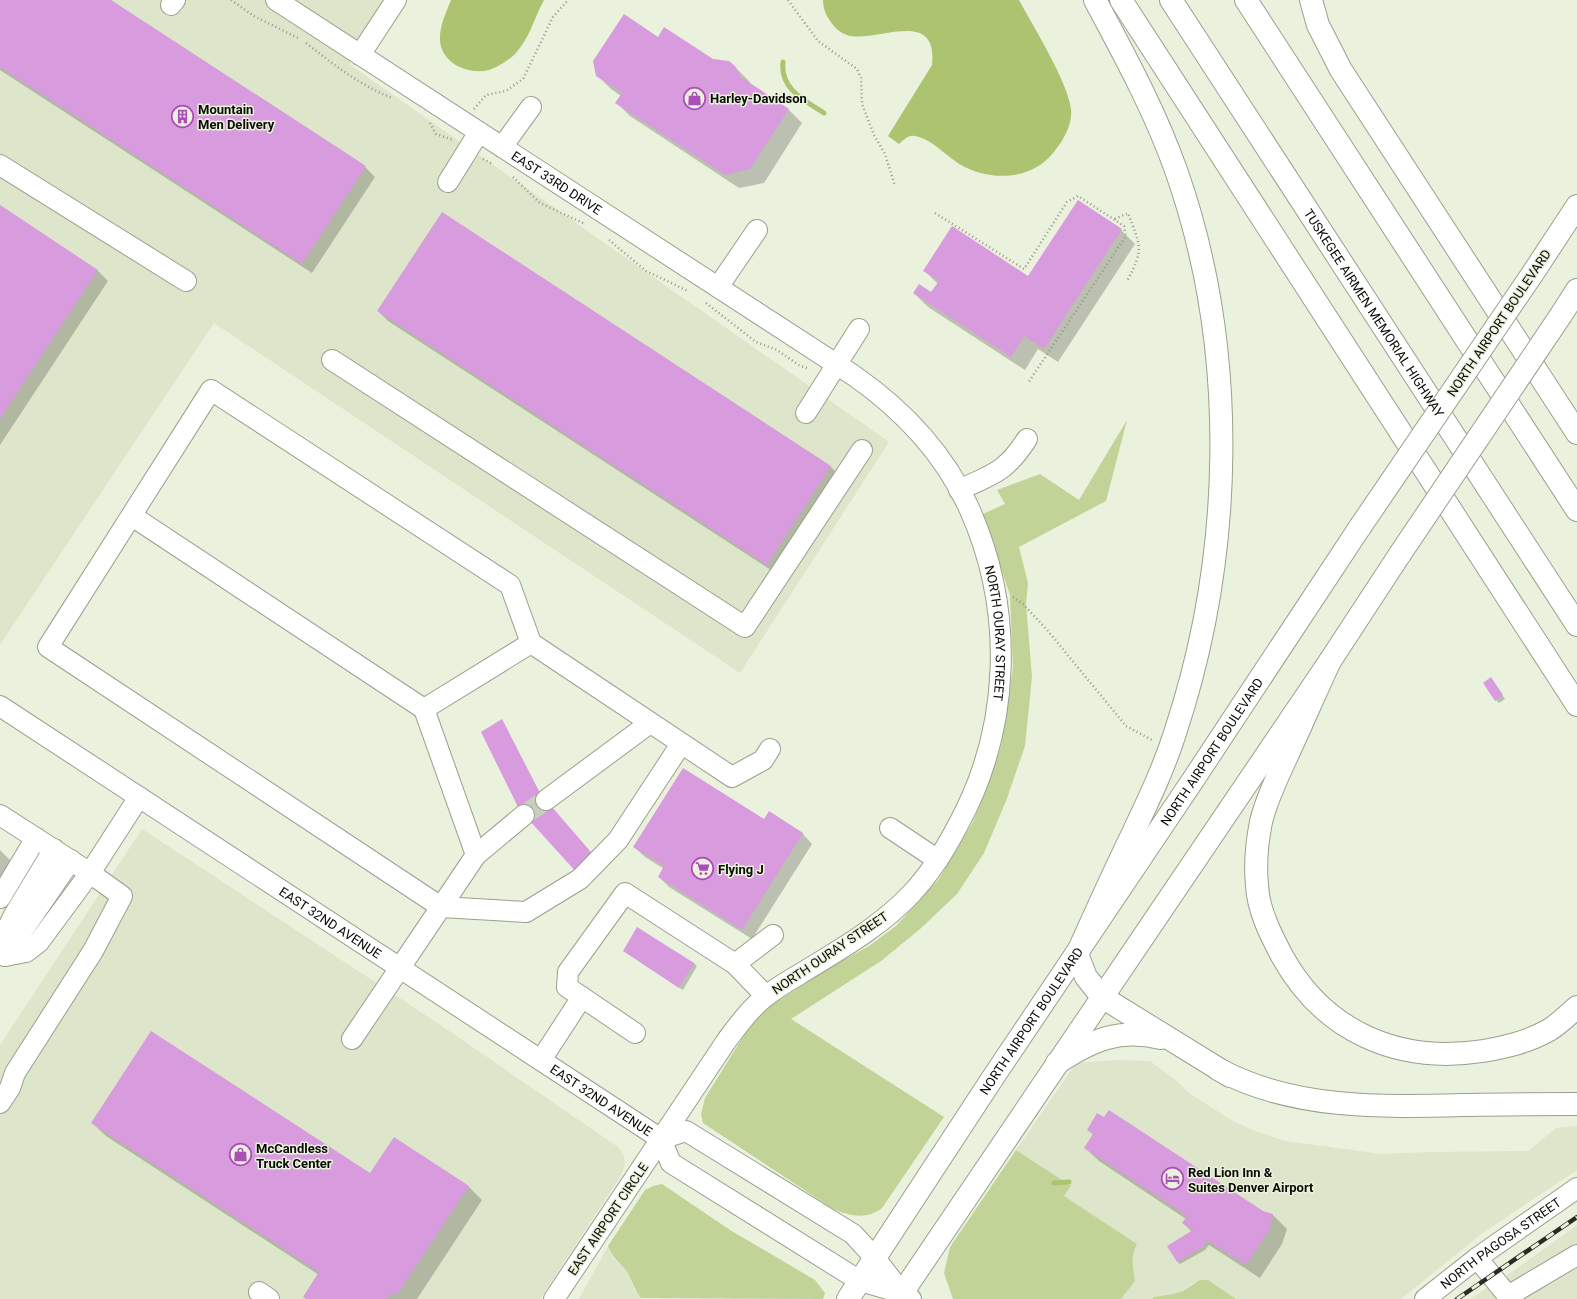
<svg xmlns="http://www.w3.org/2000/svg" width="1577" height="1299" font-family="Roboto,sans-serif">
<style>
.built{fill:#dde6cb}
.green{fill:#c1d397}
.water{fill:#acc46f}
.shadow{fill:#0003}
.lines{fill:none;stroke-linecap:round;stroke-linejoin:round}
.stream{stroke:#acc46f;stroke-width:5}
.building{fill:#d79bde}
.minor-tunnel{stroke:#c8cfbd;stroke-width:20;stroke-dasharray:20 10;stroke-linecap:butt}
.minor-casing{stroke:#9aa08d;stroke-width:22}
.major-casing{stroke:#9aa08d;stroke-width:24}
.highway-casing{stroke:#9aa08d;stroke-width:24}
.path{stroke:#929889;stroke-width:2.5;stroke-dasharray:1 3;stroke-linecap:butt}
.minor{stroke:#fff;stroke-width:20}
.major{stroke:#fff;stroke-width:22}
.highway{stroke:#fff;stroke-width:22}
.rail-casing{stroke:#2a2c24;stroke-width:4.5}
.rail{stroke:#eaf1dd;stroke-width:3;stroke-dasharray:9;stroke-linecap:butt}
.major-bridge-casing{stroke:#9aa08d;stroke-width:24;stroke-linecap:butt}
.major-bridge{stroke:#fff;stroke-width:22}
.labels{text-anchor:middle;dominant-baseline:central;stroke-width:3;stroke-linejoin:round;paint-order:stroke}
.poi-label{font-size:13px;font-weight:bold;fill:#0a0c06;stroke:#eaf1dd;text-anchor:start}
.street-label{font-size:13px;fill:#0a0c06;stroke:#eaf1dd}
</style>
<rect width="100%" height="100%" fill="#eaf1dd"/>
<path class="built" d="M 0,0 L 400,0 L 349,64 L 889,442 L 740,673 L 214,323 L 0,645 Z
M 142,829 L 439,1024 L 618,1147 L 624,1156 L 625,1165 L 619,1179 L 540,1299 L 0,1299 L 0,1045 Z
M 1117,1060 L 1150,1061 L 1176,1080 L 1189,1093 L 1233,1121 L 1255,1131 L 1285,1141 L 1382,1154 L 1430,1152 L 1528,1151 L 1556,1128 L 1577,1126 L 1577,1170 L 1484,1232 L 1401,1299 L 1236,1299 L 1208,1280 L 1191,1284 L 1183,1291 L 1173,1294 L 1154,1297 L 1152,1299 L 1121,1299 L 1135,1281 L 1132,1262 L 1133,1252 L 1137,1244 L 1064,1196 L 1071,1187 L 1016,1150 L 1076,1063 Z
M 1577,1225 L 1577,1299 L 1470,1299 L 1513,1271 Z
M 608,1246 L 613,1258 L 624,1268 L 631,1279 L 634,1290 L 642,1299 L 579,1299 Z"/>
<path class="green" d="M 1127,420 L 1106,501 L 1019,547 L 1028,583 L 1026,604 L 1032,677 L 1025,746 L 1006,801 L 984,853 L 957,894 L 920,929 L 881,961 L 791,1019 L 944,1117 L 882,1208 C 867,1220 850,1216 833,1209 L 703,1123 L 701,1114 L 705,1098 L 746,1032 L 759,1016 L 773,1004 L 829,968 L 869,946 L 896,926 L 939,879 L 973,822 L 987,788 L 1001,746 L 1013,668 L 1010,595 L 983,514 L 1005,504 L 997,490 L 1040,474 L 1079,500 Z
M 1016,1150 L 1071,1186 L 1064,1196 L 1137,1244 C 1130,1257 1133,1267 1135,1281 L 1121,1299 L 953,1299 L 944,1273 L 950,1247 Z
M 662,1184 L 730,1230 L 815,1280 L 825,1293 L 823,1299 L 641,1298 C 633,1289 632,1277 624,1268 C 616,1259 613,1258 608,1246 L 645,1190 L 653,1186 Z
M 1200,1280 L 1208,1280 L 1236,1299 L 1152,1299 L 1154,1297 L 1173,1294 L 1183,1291 Z"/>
<path class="water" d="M 451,0 L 544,0 C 534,18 530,38 515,54 C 509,60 498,67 489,70 C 469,75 442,64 440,41 C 439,27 446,13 451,0 Z
M 823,0 L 1019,0 C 1034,28 1067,80 1071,109 C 1073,125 1062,142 1053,153 C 1031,181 989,181 961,165 C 946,156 932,139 915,136 C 908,135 904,140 899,144 L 888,136 L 932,65 C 938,8 880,41 851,36 C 844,35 837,30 833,25 C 827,17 823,10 823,0 Z"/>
<path class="shadow" d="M 0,0 L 110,0 L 365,167 L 375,177 L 312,273 L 0,70 Z
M 658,38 L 713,60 L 735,67 L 749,81 L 751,85 L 788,109 L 802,123 L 764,183 L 739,188 L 630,116 L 616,102 L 621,96 L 611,89 L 597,75 Z
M 0,206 L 98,271 L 108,281 L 0,445 Z
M 442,213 L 831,467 L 841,477 L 777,574 L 388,321 L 378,311 Z
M 1121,230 L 1135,244 L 1058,362 L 1038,349 L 1025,370 L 928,307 L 914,293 L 932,294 L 938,284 L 924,270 L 1029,277 Z
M 1493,682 L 1505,699 L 1499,703 L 1496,700 Z
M 802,833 L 812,844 L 752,939 L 669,887 L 659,877 L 664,869 L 645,857 L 634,847 Z
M 0,850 L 15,865 L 0,888 Z
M 10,913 L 44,916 L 47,919 L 37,932 Z
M 624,951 L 694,963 L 697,966 L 683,990 Z
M 92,1123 L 371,1174 L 468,1186 L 482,1200 L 417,1299 L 307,1299 L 319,1275 L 106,1136 Z
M 1088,1129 L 1263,1212 L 1273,1215 L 1287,1229 L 1282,1244 L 1260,1278 L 1209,1245 L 1205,1250 L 1180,1264 L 1177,1261 L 1192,1232 L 1183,1223 L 1186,1219 L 1099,1161 L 1085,1148 L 1093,1135 Z"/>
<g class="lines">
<path class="stream" d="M 783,62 C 780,89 804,100 824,113
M 1054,1183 L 1069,1182"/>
</g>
<path class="building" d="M 0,0 L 111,0 L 366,166 L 302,264 L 0,67 Z
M 624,14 L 658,37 L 664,27 L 713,59 L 729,61 L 735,66 L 741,77 L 789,109 L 750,169 L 725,175 L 615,103 L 622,93 L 596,76 L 593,61 Z
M 1078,200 L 1122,229 L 1044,349 L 1024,336 L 1011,357 L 913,293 L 919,284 L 931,292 L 939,281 L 923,271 L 952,226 L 1028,276 Z
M 0,205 L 98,270 L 0,419 Z
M 442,212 L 831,466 L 767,565 L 377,311 Z
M 1491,677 L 1503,695 L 1495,701 L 1483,683 Z
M 502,719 L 540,793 L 596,858 L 578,874 L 519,809 L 481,732 Z
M 683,768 L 764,819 L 769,811 L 803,833 L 742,930 L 658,877 L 664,866 L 633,847 Z
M 637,927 L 694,963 L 679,988 L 623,951 Z
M 151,1031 L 370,1173 L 394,1137 L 469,1186 L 397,1295 L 392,1292 L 388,1299 L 306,1299 L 303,1297 L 319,1272 L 91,1123 Z
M 1109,1110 L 1263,1211 L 1273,1214 L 1269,1230 L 1246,1265 L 1207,1240 L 1203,1247 L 1177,1262 L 1167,1246 L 1193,1230 L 1182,1223 L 1187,1216 L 1084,1148 L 1093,1134 L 1087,1130 L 1097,1113 L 1104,1117 Z"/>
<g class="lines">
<path class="minor-tunnel" d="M 524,815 L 546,800"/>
<defs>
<g id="minor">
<path id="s1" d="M 276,0 L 853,375 C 902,409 944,453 969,508 C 1015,610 1011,728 958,825 C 945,850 930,874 911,894 C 880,927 839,950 800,974 C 788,981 776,988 765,997 C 750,1009 739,1024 727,1040 L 554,1299"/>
<path d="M 171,5 L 175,0"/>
<path d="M 360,55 L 396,0"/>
<path d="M 502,147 L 531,107"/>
<path d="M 0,165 L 186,281"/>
<path d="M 448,182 L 479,132"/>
<path d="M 718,287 L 757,230"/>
<path d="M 332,360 L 745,627 L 862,450"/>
<path d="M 806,413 L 859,329"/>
<path d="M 959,490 C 993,474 1006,472 1027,439"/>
<path d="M 132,516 L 424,709 L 476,855 L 352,1039"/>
<path d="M 531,643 L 510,585 L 211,390 L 48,647 L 441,907 L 526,912 L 580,879 L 618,840 L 681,744"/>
<path id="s2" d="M 0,706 L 661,1139 L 671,1163 L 860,1281 L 902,1293 L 911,1299"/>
<path d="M 424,709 L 531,643 L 732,777 L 763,760 L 770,749"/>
<path d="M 546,800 L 650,723"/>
<path d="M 0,815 L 90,873 L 122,896 L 93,951 L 15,1073 L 10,1088 L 0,1103"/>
<path d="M 890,828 L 938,860"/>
<path d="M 476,855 L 524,815"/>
<path d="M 0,898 L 36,838"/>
<path d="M 5,956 L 26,952 L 39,942 L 90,873 L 139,797"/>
<path d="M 5,956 L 7,929 L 14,915 L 54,849"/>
<path d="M 5,956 L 71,860"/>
<path d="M 735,964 L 773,935"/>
<path d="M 635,1033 L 567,987 L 568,972 L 625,893 L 735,964 L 766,996"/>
<path d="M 541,1060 L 582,997"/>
<path d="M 661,1139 L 686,1131 L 853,1234 L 875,1258 L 902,1293"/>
<path d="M 1477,1258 L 1508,1296 L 1577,1255"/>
<path d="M 259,1292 L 269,1299"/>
<path id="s3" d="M 1425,1299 L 1477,1258 L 1577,1188"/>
</g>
<g id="major">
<path d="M 1533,273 L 1577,206"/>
<path d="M 1561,315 L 1577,290"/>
<path id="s4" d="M 848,1299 L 992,1079 L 1193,780 L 1360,527"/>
<path d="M 898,1299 L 1330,661 L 1400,554"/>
</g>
<g id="highway">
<path d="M 1095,0 C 1125,56 1156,113 1177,173 C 1239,351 1234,555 1175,733 C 1164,768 1148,801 1132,835 C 1113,874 1095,914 1077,954 L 1086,977 L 1102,997 L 1230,1076"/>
<path d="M 1121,0 L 1577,705"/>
<path id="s5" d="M 1171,0 L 1577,625"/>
<path d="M 1246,0 L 1577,510"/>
<path d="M 1311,0 L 1318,25 L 1341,70 L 1577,433"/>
<path d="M 1330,661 C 1315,693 1301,726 1286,758 C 1277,778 1266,800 1261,822 C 1257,842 1255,865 1257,885 C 1258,910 1271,935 1282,956 C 1324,1032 1398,1064 1483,1051 C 1506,1047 1528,1042 1549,1030 C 1559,1024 1568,1015 1577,1007"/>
<path d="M 1057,1063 C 1092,1040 1119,1028 1161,1038"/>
<path d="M 1218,1069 C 1293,1110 1385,1107 1468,1105 C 1504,1104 1541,1104 1577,1104"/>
</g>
</defs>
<use href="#minor" class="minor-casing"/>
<use href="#major" class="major-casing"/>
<use href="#highway" class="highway-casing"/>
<path class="path" d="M 231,0 L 254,16 L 300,39
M 788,0 L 818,41 L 857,69 L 861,78 L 862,104 L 874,135 L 885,154 L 895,186
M 306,43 C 334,65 358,84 392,98
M 474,109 L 486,95 L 506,91 L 523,79 L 553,17 L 568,0
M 430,123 L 436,134 L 453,140
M 483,159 L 493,164
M 513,177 L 540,203 L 585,224
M 935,213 L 1024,269 L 1067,202 L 1078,196 L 1124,226 L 1126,236 L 1028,383
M 1115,219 L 1128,213 C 1140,246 1145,248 1127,281
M 609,240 L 646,271 L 688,291
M 706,303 L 756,342 L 777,350 L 800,366 L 807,368
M 1013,597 L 1023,604 L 1048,631 L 1126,726 L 1154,741"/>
<use href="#minor" class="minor"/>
<use href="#major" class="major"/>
<use href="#highway" class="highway"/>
<defs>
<path id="rail" d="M 1457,1299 L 1577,1217"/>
</defs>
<use href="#rail" class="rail-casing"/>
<use href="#rail" class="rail"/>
<defs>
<path id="major-bridge" d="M 1360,527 L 1533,273
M 1400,554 L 1561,315"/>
</defs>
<use href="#major-bridge" class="major-bridge-casing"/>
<use href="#major-bridge" class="major-bridge"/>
</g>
<defs>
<symbol id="shop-ring" viewBox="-11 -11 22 22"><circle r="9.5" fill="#eaf1dd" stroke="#ac4eb8" stroke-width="1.5"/><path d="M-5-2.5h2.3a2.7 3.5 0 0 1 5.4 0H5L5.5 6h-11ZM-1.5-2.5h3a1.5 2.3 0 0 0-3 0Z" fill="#ac4eb8"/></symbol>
<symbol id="building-ring" viewBox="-11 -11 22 22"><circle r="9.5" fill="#eaf1dd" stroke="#ac4eb8" stroke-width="1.5"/><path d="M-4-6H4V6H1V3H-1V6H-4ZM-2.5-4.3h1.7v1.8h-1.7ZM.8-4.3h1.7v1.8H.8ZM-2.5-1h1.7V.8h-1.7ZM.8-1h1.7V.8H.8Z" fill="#ac4eb8"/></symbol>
<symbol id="supermarket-ring" viewBox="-11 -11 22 22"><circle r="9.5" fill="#eaf1dd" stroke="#ac4eb8" stroke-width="1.5"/><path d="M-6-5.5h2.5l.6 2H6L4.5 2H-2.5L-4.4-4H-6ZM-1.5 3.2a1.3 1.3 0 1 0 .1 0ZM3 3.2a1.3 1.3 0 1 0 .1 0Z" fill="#ac4eb8"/></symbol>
<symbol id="hotel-ring" viewBox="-11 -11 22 22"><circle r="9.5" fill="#eaf1dd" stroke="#ac4eb8" stroke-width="1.5"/><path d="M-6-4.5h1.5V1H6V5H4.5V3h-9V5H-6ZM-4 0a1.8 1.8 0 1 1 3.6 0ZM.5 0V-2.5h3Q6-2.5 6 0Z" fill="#ac4eb8"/></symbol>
</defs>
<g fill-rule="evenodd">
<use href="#shop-ring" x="682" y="86" width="25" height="25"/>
<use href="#building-ring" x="170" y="104" width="25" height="25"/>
<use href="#supermarket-ring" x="690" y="856" width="25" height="25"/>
<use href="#shop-ring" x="228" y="1142" width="25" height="25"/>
<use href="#hotel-ring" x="1160" y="1166" width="25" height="25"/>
</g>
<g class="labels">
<g class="poi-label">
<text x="710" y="98">Harley-Davidson</text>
<text x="198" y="109">Mountain<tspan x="198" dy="15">Men Delivery</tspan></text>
<text x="718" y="869">Flying J</text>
<text x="256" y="1148">McCandless<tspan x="256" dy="15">Truck Center</tspan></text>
<text x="1188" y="1172">Red Lion Inn &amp;<tspan x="1188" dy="15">Suites Denver Airport</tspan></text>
</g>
<g class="street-label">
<text stroke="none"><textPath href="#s1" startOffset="335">EAST 33RD DRIVE</textPath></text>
<text stroke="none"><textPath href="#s5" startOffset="373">TUSKEGEE AIRMEN MEMORIAL HIGHWAY</textPath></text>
<text transform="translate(1499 323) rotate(-56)">NORTH AIRPORT BOULEVARD</text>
<text stroke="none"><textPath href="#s1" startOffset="996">NORTH OURAY STREET</textPath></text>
<text stroke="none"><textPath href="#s4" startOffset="657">NORTH AIRPORT BOULEVARD</textPath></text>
<text stroke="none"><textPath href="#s2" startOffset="395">EAST 32ND AVENUE</textPath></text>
<text transform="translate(830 953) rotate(-34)">NORTH OURAY STREET</text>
<text stroke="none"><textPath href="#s4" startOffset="333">NORTH AIRPORT BOULEVARD</textPath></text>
<text stroke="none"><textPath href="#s2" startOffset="719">EAST 32ND AVENUE</textPath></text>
<text transform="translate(608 1219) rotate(-56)">EAST AIRPORT CIRCLE</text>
<text stroke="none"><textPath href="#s3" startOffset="94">NORTH PAGOSA STREET</textPath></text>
</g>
</g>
</svg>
